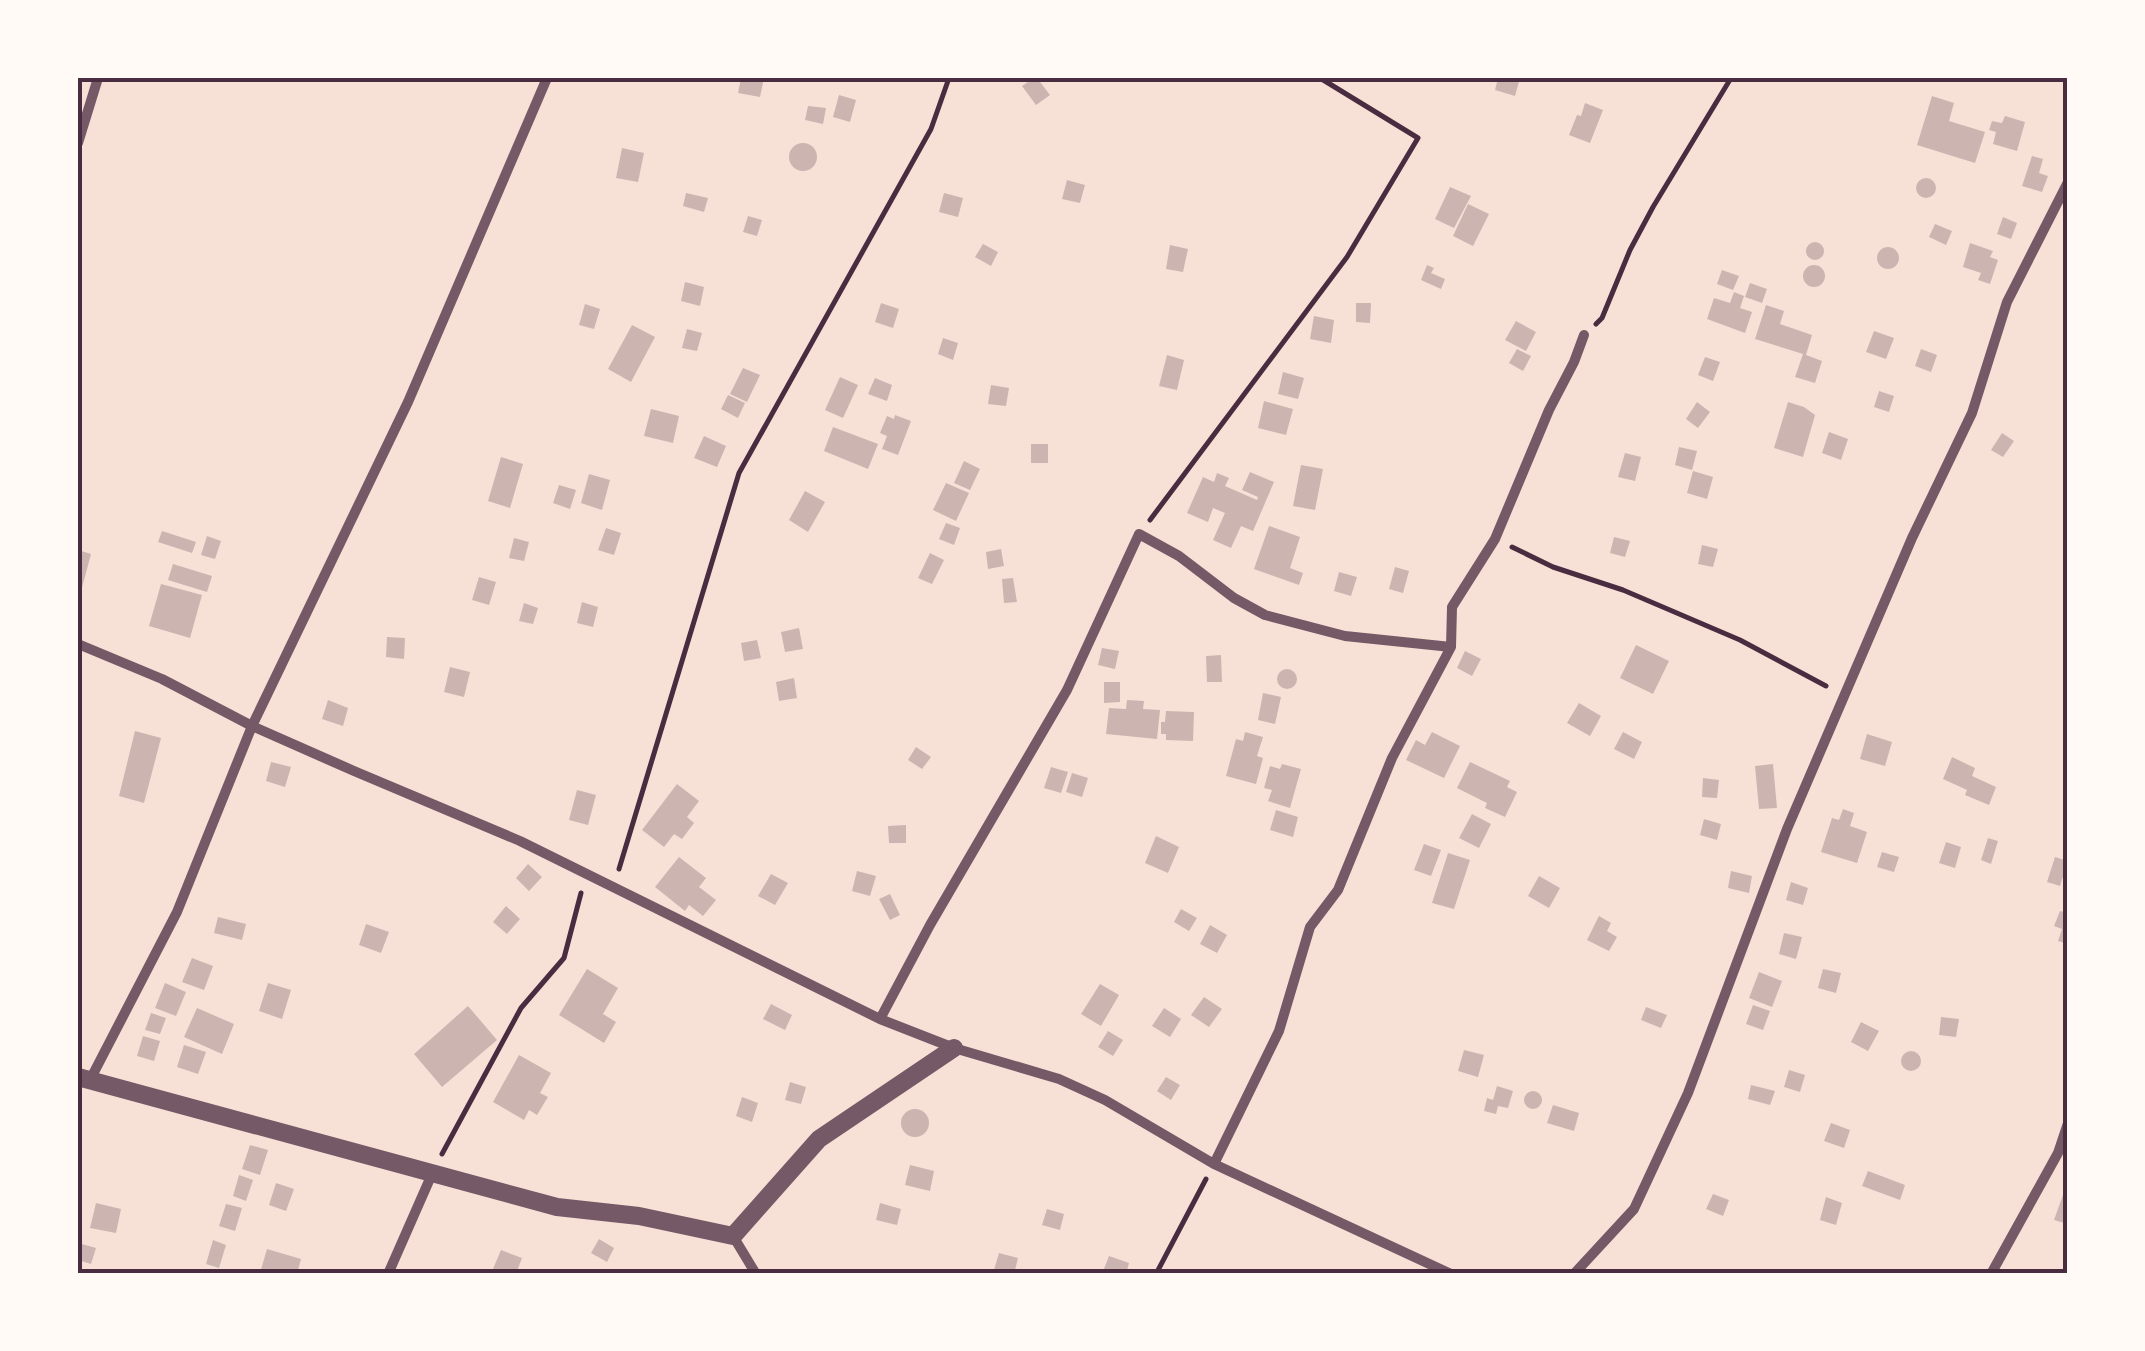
<svg xmlns="http://www.w3.org/2000/svg" width="2145" height="1351" font-family="Quicksand,sans-serif">
<style>
.building{fill:#ccb4b1}
.lines{fill:none;stroke-linecap:round;stroke-linejoin:round}
.path{stroke:#4a2c40;stroke-width:5}
.minor{stroke:#755966;stroke-width:10}
.tertiary{stroke:#755966;stroke-width:18}
.neatline{fill:none;stroke:#4a2c40;stroke-width:4}
</style>
<rect width="100%" height="100%" fill="#f7e1d7"/>
<path class="building" d="M 741,78 L 764,78 L 760,97 L 738,93 Z
M 1034,78 L 1037,78 L 1050,95 L 1036,105 L 1022,86 Z
M 1498,78 L 1520,78 L 1515,96 L 1495,90 Z
M 839,95 L 856,100 L 850,122 L 833,117 Z
M 1932,96 L 1954,103 L 1949,121 L 1985,132 L 1975,163 L 1917,145 Z
M 1585,103 L 1603,110 L 1590,143 L 1569,135 L 1577,115 L 1581,116 Z
M 808,106 L 826,108 L 823,124 L 805,120 Z
M 2005,116 L 2025,122 L 2017,151 L 1993,144 L 1996,132 L 1989,130 L 1992,121 L 2002,123 Z
M789 157a14 14 0 1 1 28 0a14 14 0 1 1-28 0Z
M 622,148 L 644,153 L 638,182 L 616,178 Z
M 2032,156 L 2043,159 L 2039,173 L 2048,176 L 2042,192 L 2022,186 Z
M1916 188a10 10 0 1 1 20 0a10 10 0 1 1-20 0Z
M 1067,180 L 1085,185 L 1080,203 L 1062,199 Z
M 1450,187 L 1471,196 L 1454,228 L 1435,219 Z
M 686,193 L 708,198 L 704,212 L 683,206 Z
M 944,193 L 963,198 L 958,217 L 939,212 Z
M 1468,204 L 1489,214 L 1473,246 L 1453,236 Z
M 748,216 L 762,220 L 757,236 L 743,232 Z
M 2003,217 L 2017,223 L 2011,239 L 1997,234 Z
M 1935,224 L 1952,231 L 1946,245 L 1929,237 Z
M1806 251a9 9 0 1 1 18 0a9 9 0 1 1-18 0Z
M 1970,243 L 1993,251 L 1990,257 L 1998,260 L 1990,284 L 1978,280 L 1981,273 L 1963,267 Z
M 983,244 L 998,252 L 991,266 L 975,257 Z
M 1170,245 L 1188,249 L 1183,272 L 1166,269 Z
M1877 258a11 11 0 1 1 22 0a11 11 0 1 1-22 0Z
M 1427,265 L 1434,268 L 1431,273 L 1445,279 L 1441,289 L 1421,280 Z
M1803 276a11 11 0 1 1 22 0a11 11 0 1 1-22 0Z
M 1722,270 L 1739,276 L 1733,290 L 1717,284 Z
M 685,282 L 704,287 L 700,306 L 681,301 Z
M 1750,283 L 1767,289 L 1762,303 L 1745,297 Z
M 1734,292 L 1744,296 L 1740,308 L 1752,312 L 1745,333 L 1707,319 L 1714,298 L 1730,303 Z
M 881,303 L 899,309 L 893,328 L 875,322 Z
M 1356,303 L 1371,303 L 1370,323 L 1356,322 Z
M 585,304 L 600,309 L 594,329 L 579,325 Z
M 1766,305 L 1784,311 L 1780,324 L 1812,335 L 1806,355 L 1822,361 L 1815,383 L 1795,377 L 1803,354 L 1755,339 Z
M 1314,316 L 1334,320 L 1331,343 L 1310,339 Z
M 1516,321 L 1536,332 L 1526,351 L 1505,340 Z
M 632,325 L 655,337 L 631,382 L 608,369 Z
M 687,329 L 702,333 L 697,351 L 682,348 Z
M 1874,331 L 1894,338 L 1886,359 L 1866,352 Z
M 943,338 L 958,343 L 953,360 L 938,354 Z
M 1517,349 L 1531,356 L 1523,371 L 1509,363 Z
M 1921,349 L 1937,355 L 1931,372 L 1915,366 Z
M 1167,355 L 1184,360 L 1177,390 L 1159,386 Z
M 1705,357 L 1720,362 L 1713,381 L 1698,375 Z
M 743,368 L 760,375 L 747,402 L 730,394 Z
M 1283,372 L 1304,378 L 1298,399 L 1278,394 Z
M 840,377 L 858,385 L 843,418 L 825,410 Z
M 875,378 L 892,385 L 887,401 L 868,394 Z
M 991,385 L 1009,388 L 1006,406 L 988,404 Z
M 1879,391 L 1894,396 L 1889,412 L 1874,407 Z
M 728,395 L 745,403 L 738,418 L 721,409 Z
M 1264,401 L 1293,409 L 1286,435 L 1258,428 Z
M 1697,402 L 1710,412 L 1698,428 L 1686,419 Z
M 1788,402 L 1804,407 L 1815,415 L 1803,457 L 1774,448 Z
M 651,409 L 679,416 L 673,443 L 644,436 Z
M 895,415 L 911,421 L 898,455 L 882,449 L 887,436 L 880,433 L 887,416 L 894,419 Z
M 833,427 L 878,444 L 868,469 L 824,451 Z
M 1829,432 L 1848,439 L 1841,460 L 1822,453 Z
M 2002,433 L 2014,441 L 2003,457 L 1991,450 Z
M 704,436 L 726,446 L 717,467 L 694,458 Z
M 1031,444 L 1048,444 L 1048,463 L 1031,463 Z
M 1679,447 L 1697,451 L 1692,470 L 1675,465 Z
M 1625,453 L 1641,457 L 1635,481 L 1618,477 Z
M 501,457 L 523,464 L 510,508 L 488,501 Z
M 964,461 L 980,469 L 970,490 L 954,483 Z
M 1301,465 L 1323,469 L 1315,510 L 1293,506 Z
M 1693,471 L 1713,477 L 1707,499 L 1687,493 Z
M 1250,472 L 1274,482 L 1253,531 L 1241,526 L 1231,548 L 1213,540 L 1225,513 L 1213,508 L 1208,522 L 1187,513 L 1203,477 L 1214,482 L 1217,473 L 1229,478 L 1225,486 L 1257,500 L 1258,497 L 1242,490 Z
M 589,474 L 610,480 L 602,510 L 581,503 Z
M 946,483 L 969,493 L 956,521 L 933,510 Z
M 559,485 L 576,490 L 570,509 L 553,503 Z
M 805,491 L 825,502 L 808,532 L 789,520 Z
M 946,523 L 960,528 L 954,545 L 939,539 Z
M 1269,526 L 1300,537 L 1290,568 L 1303,573 L 1299,585 L 1254,569 Z
M 606,528 L 621,533 L 614,555 L 598,550 Z
M 162,531 L 196,542 L 192,553 L 158,542 Z
M 207,536 L 221,541 L 215,559 L 201,555 Z
M 1614,537 L 1630,541 L 1625,557 L 1610,553 Z
M 514,538 L 529,542 L 524,561 L 509,558 Z
M 1702,545 L 1718,549 L 1713,567 L 1698,564 Z
M 1001,549 L 1004,566 L 988,569 L 986,552 Z
M 78,550 L 91,554 L 79,599 L 78,598 Z
M 930,553 L 944,560 L 932,584 L 918,578 Z
M 173,564 L 212,576 L 207,592 L 168,580 Z
M 1395,567 L 1409,571 L 1403,593 L 1389,589 Z
M 1339,572 L 1357,577 L 1351,596 L 1334,591 Z
M 479,577 L 496,582 L 489,605 L 472,600 Z
M 1013,578 L 1017,602 L 1004,603 L 1002,579 Z
M 161,584 L 202,595 L 190,638 L 149,626 Z
M 582,602 L 598,607 L 593,627 L 577,623 Z
M 524,603 L 538,608 L 533,624 L 519,621 Z
M 799,628 L 803,649 L 785,652 L 781,632 Z
M 387,637 L 405,638 L 404,659 L 386,657 Z
M 757,640 L 761,658 L 744,661 L 741,643 Z
M 1636,645 L 1669,661 L 1653,694 L 1620,678 Z
M 1102,648 L 1119,651 L 1115,669 L 1098,665 Z
M 1465,651 L 1481,659 L 1472,676 L 1457,668 Z
M 1221,655 L 1222,682 L 1207,682 L 1206,656 Z
M 450,667 L 470,672 L 464,697 L 444,692 Z
M1277 679a10 10 0 1 1 20 0a10 10 0 1 1-20 0Z
M 794,678 L 797,698 L 779,701 L 776,682 Z
M 1104,682 L 1120,682 L 1120,702 L 1104,703 Z
M 1263,693 L 1281,697 L 1275,724 L 1258,720 Z
M 328,700 L 348,708 L 343,726 L 322,719 Z
M 1127,700 L 1144,701 L 1143,709 L 1160,710 L 1157,739 L 1106,734 L 1109,708 L 1126,709 Z
M 1579,703 L 1601,716 L 1590,736 L 1567,723 Z
M 1166,711 L 1194,712 L 1193,741 L 1166,740 L 1166,734 L 1161,734 L 1161,722 L 1165,722 Z
M 135,731 L 161,738 L 144,803 L 119,796 Z
M 1245,732 L 1263,737 L 1257,756 L 1263,758 L 1256,784 L 1226,776 L 1236,739 L 1243,741 Z
M 1432,732 L 1460,746 L 1444,778 L 1406,760 L 1416,740 L 1425,745 Z
M 1623,732 L 1642,742 L 1634,759 L 1614,749 Z
M 1867,734 L 1892,742 L 1885,766 L 1860,759 Z
M 916,747 L 931,757 L 922,769 L 908,760 Z
M 1952,757 L 1975,768 L 1972,776 L 1996,787 L 1989,805 L 1965,795 L 1967,790 L 1943,779 Z
M 271,762 L 291,767 L 285,787 L 266,781 Z
M 1470,762 L 1510,781 L 1507,787 L 1517,792 L 1505,817 L 1485,808 L 1487,803 L 1457,788 Z
M 1282,764 L 1301,769 L 1290,808 L 1268,801 L 1272,790 L 1264,788 L 1270,766 L 1280,769 Z
M 1773,764 L 1777,808 L 1759,809 L 1755,766 Z
M 1051,767 L 1068,772 L 1061,793 L 1044,788 Z
M 1072,773 L 1088,778 L 1082,797 L 1066,792 Z
M 1703,778 L 1719,780 L 1717,798 L 1702,797 Z
M 677,784 L 699,801 L 687,817 L 694,823 L 682,839 L 674,834 L 664,847 L 642,830 Z
M 577,790 L 596,795 L 588,825 L 569,820 Z
M 1843,809 L 1854,813 L 1850,826 L 1867,832 L 1857,863 L 1821,852 L 1832,818 L 1839,820 Z
M 1276,810 L 1298,817 L 1293,837 L 1270,830 Z
M 1472,814 L 1491,824 L 1479,848 L 1459,838 Z
M 1704,819 L 1721,824 L 1717,840 L 1700,835 Z
M 906,825 L 906,843 L 889,843 L 888,826 Z
M 1156,836 L 1179,847 L 1168,873 L 1145,863 Z
M 1988,838 L 1998,841 L 1991,864 L 1981,860 Z
M 1946,842 L 1961,847 L 1955,868 L 1939,863 Z
M 1424,844 L 1441,850 L 1431,876 L 1414,870 Z
M 1882,852 L 1899,857 L 1894,872 L 1877,867 Z
M 1448,853 L 1470,860 L 1454,909 L 1432,903 Z
M 679,857 L 706,878 L 699,887 L 716,900 L 703,916 L 689,905 L 685,911 L 655,887 Z
M 2055,857 L 2068,861 L 2060,886 L 2047,882 Z
M 528,864 L 542,877 L 529,891 L 516,878 Z
M 857,871 L 876,876 L 870,896 L 852,891 Z
M 1731,871 L 1752,876 L 1749,893 L 1728,888 Z
M 771,874 L 788,883 L 775,905 L 758,896 Z
M 1539,876 L 1560,888 L 1549,908 L 1528,896 Z
M 1791,882 L 1808,888 L 1803,905 L 1786,900 Z
M 890,894 L 900,915 L 890,920 L 879,899 Z
M 506,906 L 520,919 L 507,934 L 493,922 Z
M 1181,909 L 1197,918 L 1189,931 L 1174,922 Z
M 2060,911 L 2068,913 L 2068,944 L 2058,941 L 2062,929 L 2054,926 Z
M 1599,916 L 1611,923 L 1607,931 L 1617,937 L 1609,951 L 1587,940 Z
M 218,917 L 246,924 L 242,940 L 214,933 Z
M 366,924 L 389,932 L 381,953 L 359,945 Z
M 1210,925 L 1227,935 L 1217,953 L 1200,944 Z
M 1784,933 L 1802,937 L 1796,959 L 1779,954 Z
M 192,958 L 213,966 L 204,990 L 182,982 Z
M 587,969 L 618,988 L 603,1014 L 616,1022 L 604,1043 L 559,1015 Z
M 1823,969 L 1841,973 L 1836,993 L 1818,988 Z
M 1759,972 L 1782,981 L 1772,1007 L 1749,998 Z
M 165,983 L 186,992 L 176,1016 L 155,1008 Z
M 268,983 L 291,990 L 282,1019 L 259,1011 Z
M 1100,984 L 1119,995 L 1101,1026 L 1081,1014 Z
M 1204,997 L 1222,1009 L 1209,1027 L 1191,1015 Z
M 771,1004 L 792,1015 L 785,1030 L 763,1019 Z
M 1753,1005 L 1770,1011 L 1763,1030 L 1746,1024 Z
M 468,1006 L 497,1040 L 442,1087 L 414,1054 Z
M 1646,1007 L 1667,1015 L 1661,1028 L 1641,1020 Z
M 197,1008 L 234,1024 L 222,1054 L 184,1037 Z
M 1164,1008 L 1181,1019 L 1170,1037 L 1152,1026 Z
M 151,1013 L 166,1018 L 160,1034 L 145,1030 Z
M 1941,1017 L 1959,1019 L 1956,1037 L 1939,1035 Z
M 1861,1022 L 1879,1031 L 1868,1051 L 1851,1042 Z
M 1108,1031 L 1123,1040 L 1113,1056 L 1098,1047 Z
M 143,1036 L 160,1041 L 154,1061 L 137,1056 Z
M 184,1045 L 206,1052 L 198,1074 L 177,1067 Z
M 1464,1050 L 1484,1055 L 1478,1077 L 1458,1071 Z
M1901 1061a10 10 0 1 1 20 0a10 10 0 1 1-20 0Z
M 519,1055 L 551,1073 L 540,1093 L 548,1097 L 537,1115 L 529,1110 L 524,1120 L 493,1102 Z
M 1789,1070 L 1805,1075 L 1800,1092 L 1784,1087 Z
M 1166,1077 L 1180,1085 L 1171,1100 L 1157,1091 Z
M 790,1082 L 806,1087 L 801,1104 L 785,1100 Z
M 1751,1085 L 1775,1091 L 1770,1105 L 1748,1099 Z
M 1497,1086 L 1513,1091 L 1508,1108 L 1498,1106 L 1496,1114 L 1484,1111 L 1487,1098 L 1493,1100 Z
M1524 1100a9 9 0 1 1 18 0a9 9 0 1 1-18 0Z
M 742,1097 L 758,1103 L 752,1122 L 736,1116 Z
M 1553,1105 L 1579,1113 L 1574,1131 L 1547,1123 Z
M901 1123a14 14 0 1 1 28 0a14 14 0 1 1-28 0Z
M 1831,1123 L 1850,1130 L 1844,1148 L 1824,1141 Z
M 250,1145 L 268,1150 L 260,1175 L 242,1169 Z
M 910,1165 L 934,1171 L 930,1191 L 905,1185 Z
M 1868,1171 L 1905,1185 L 1900,1200 L 1862,1186 Z
M 239,1175 L 253,1180 L 246,1201 L 233,1196 Z
M 276,1183 L 294,1189 L 286,1211 L 269,1205 Z
M 2064,1192 L 2068,1193 L 2068,1224 L 2054,1220 Z
M 1713,1194 L 1729,1200 L 1723,1216 L 1706,1209 Z
M 1826,1197 L 1842,1203 L 1836,1225 L 1820,1220 Z
M 96,1203 L 121,1209 L 116,1233 L 90,1228 Z
M 880,1203 L 901,1209 L 897,1225 L 876,1220 Z
M 226,1204 L 242,1208 L 235,1231 L 219,1226 Z
M 1047,1209 L 1064,1214 L 1060,1230 L 1042,1225 Z
M 599,1239 L 614,1248 L 607,1262 L 591,1253 Z
M 213,1240 L 226,1245 L 219,1268 L 206,1264 Z
M 78,1243 L 96,1248 L 91,1264 L 78,1260 Z
M 267,1249 L 301,1259 L 297,1274 L 260,1273 Z
M 501,1250 L 522,1258 L 516,1274 L 505,1274 L 493,1269 Z
M 999,1253 L 1018,1258 L 1014,1274 L 994,1270 Z
M 1109,1256 L 1129,1263 L 1126,1274 L 1102,1274 Z"/>
<g class="lines">
<path class="path" d="M 1596,324 L 1602,318 L 1630,250 L 1653,207 L 1731,78
M 1150,520 L 1347,257 L 1418,138 L 1320,78
M 1512,547 L 1553,567 L 1623,590 L 1740,640 L 1826,686
M 619,869 L 739,473 L 931,129 L 949,78
M 442,1154 L 521,1008 L 564,958 L 581,893
M 1156,1274 L 1206,1179"/>
<path class="minor" d="M 78,143 L 98,78
M 78,644 L 162,679 L 252,726 L 354,771 L 520,841 L 880,1019 L 954,1048 L 1059,1079 L 1105,1100 L 1214,1164 L 1451,1274
M 880,1019 L 930,925 L 1067,690 L 1139,534 L 1179,556 L 1234,598 L 1265,615 L 1345,636 L 1451,647
M 90,1080 L 177,912 L 252,726 L 408,402 L 547,78
M 1214,1164 L 1279,1031 L 1310,927 L 1338,890 L 1392,758 L 1451,647 L 1452,607 L 1495,539 L 1549,410 L 1574,362 L 1584,335
M 733,1236 L 756,1274
M 388,1274 L 432,1174
M 1574,1274 L 1634,1209 L 1688,1093 L 1787,829 L 1912,538 L 1972,413 L 2007,302 L 2068,182
M 1991,1274 L 2058,1153 L 2068,1123"/>
<path class="tertiary" d="M 78,1077 L 557,1207 L 639,1216 L 733,1236 L 819,1139 L 954,1048"/>
</g>
<rect width="2145" height="1351" fill="none" stroke="#fffaf5" stroke-width="160"/>
<rect x="80" y="80" width="1985" height="1191" class="neatline"/>
</svg>
